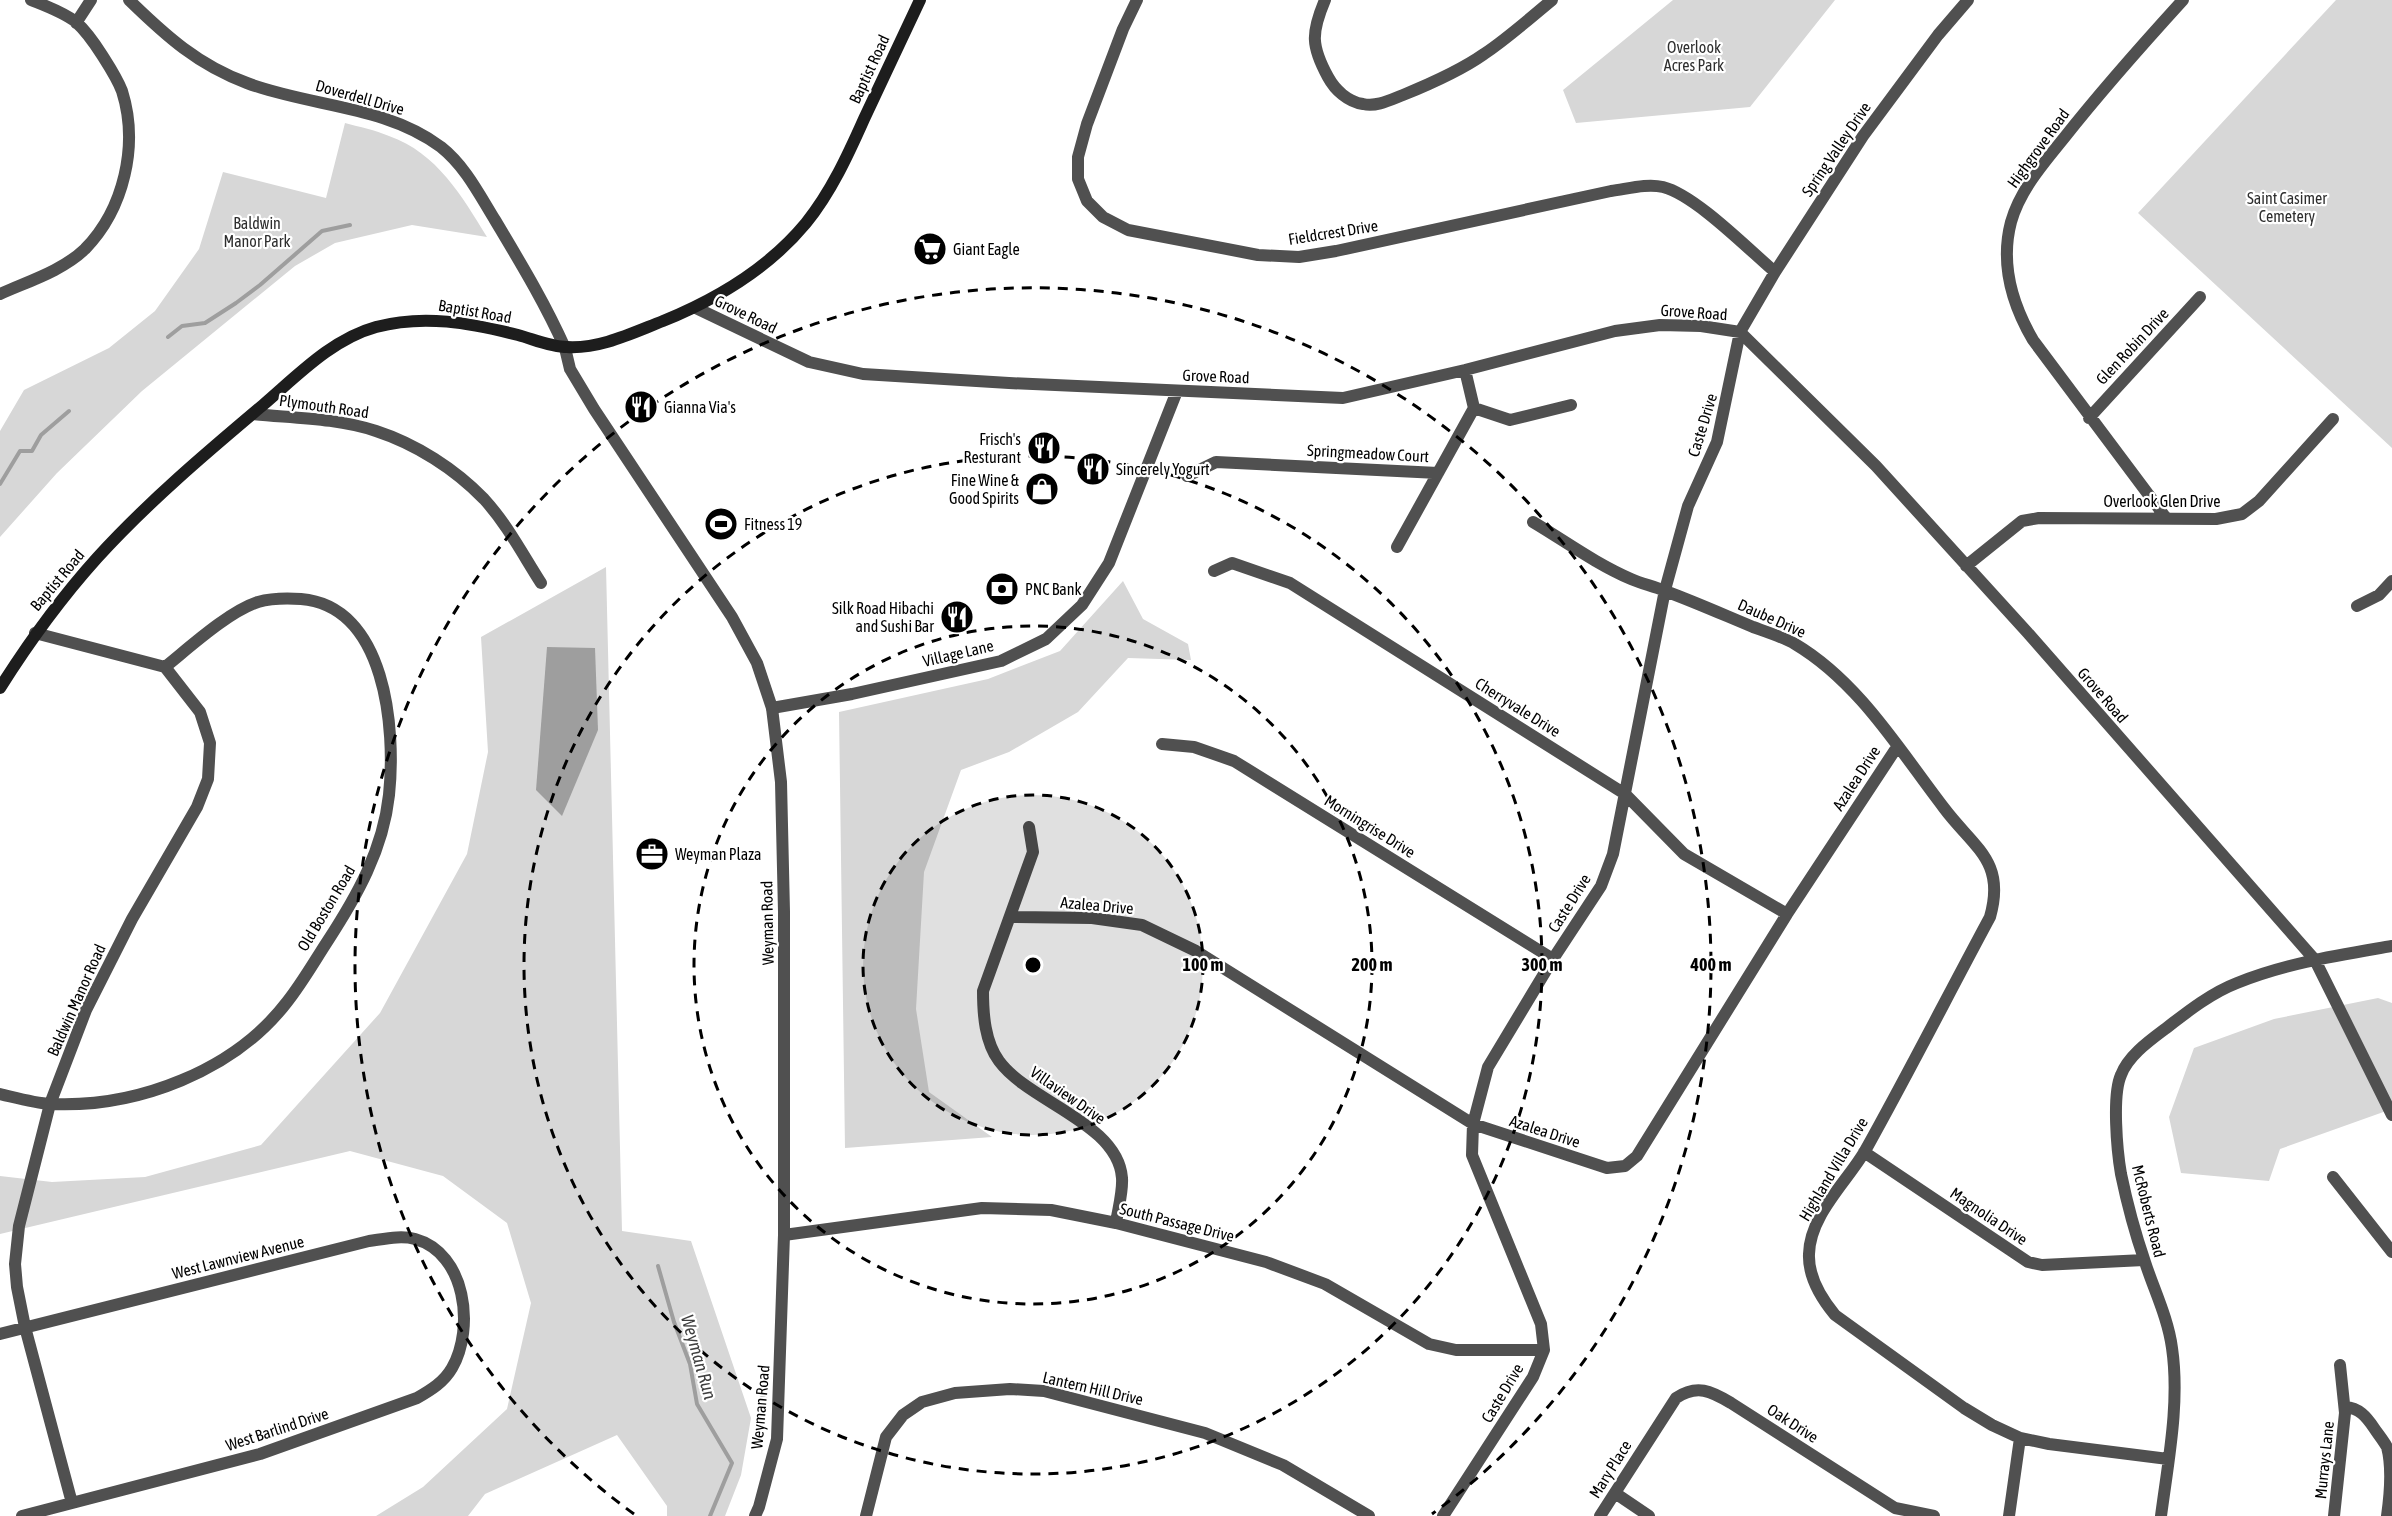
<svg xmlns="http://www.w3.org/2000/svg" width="2392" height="1516" font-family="'Asap Condensed',sans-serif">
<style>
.green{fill:#d7d7d7}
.water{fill:#9e9e9e}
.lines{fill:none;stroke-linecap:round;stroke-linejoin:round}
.stream{stroke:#9e9e9e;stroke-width:4}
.minor{stroke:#505050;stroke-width:12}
.tertiary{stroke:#505050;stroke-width:12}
.secondary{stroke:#1d1d1d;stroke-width:12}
.ring{fill:none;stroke:#000;stroke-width:3;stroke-dasharray:10 8}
.labels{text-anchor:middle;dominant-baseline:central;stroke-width:4.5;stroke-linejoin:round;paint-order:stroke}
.park-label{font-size:16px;fill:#2e2e2e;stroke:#fff}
.street-label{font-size:16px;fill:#000;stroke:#fff}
.poi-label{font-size:16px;fill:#000;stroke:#fff;text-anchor:start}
.water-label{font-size:18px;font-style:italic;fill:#3f3f3f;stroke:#fff}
.centre{fill:#000;stroke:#fff;stroke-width:3}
.ring-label{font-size:18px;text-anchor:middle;font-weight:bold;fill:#000;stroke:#fff;stroke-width:4.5;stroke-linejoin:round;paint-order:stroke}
</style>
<rect width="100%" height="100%" fill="#fff"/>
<path class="green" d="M 1673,0 L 1835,0 L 1750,107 L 1576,123 L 1563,90 Z
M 2336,0 L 2392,0 L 2392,448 L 2138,213 Z
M 345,123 C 360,127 375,130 389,136 C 437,153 462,196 487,237 L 412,225 L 335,243 L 295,266 L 142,391 L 57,473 L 0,537 L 0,431 L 24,390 L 109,348 L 155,311 L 199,249 L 223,172 L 326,198 Z
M 606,567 L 622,1231 L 691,1241 L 751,1418 L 741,1475 L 725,1516 L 667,1516 L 667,1506 L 617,1435 L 485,1494 L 468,1516 L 376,1516 L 423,1487 L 507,1409 L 531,1303 L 507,1223 L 443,1176 L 350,1151 L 0,1234 L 0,1176 L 52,1182 L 145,1177 L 261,1145 L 380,1013 L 467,854 L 488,752 L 481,637 Z
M 1123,581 L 1143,619 L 1188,644 L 1191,660 L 1128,658 L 1078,712 L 1009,752 L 961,770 L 924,872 L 916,1009 L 929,1092 L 992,1137 L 845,1148 L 839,712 L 988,679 L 1060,651 Z
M 2378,998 L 2392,1003 L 2392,1116 L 2389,1110 L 2280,1149 L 2269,1181 L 2181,1173 L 2169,1117 L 2194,1048 L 2274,1019 Z"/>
<path class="water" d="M 547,647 L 595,648 L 598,730 L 562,816 L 536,790 Z"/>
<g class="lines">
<path class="stream" d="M 168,337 L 182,326 L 205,323 L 236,303 L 260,285 L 322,231 L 350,225
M 0,484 L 20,451 L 32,451 L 41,435 L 69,411
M 658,1266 L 674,1322 L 690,1364 L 697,1404 L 732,1463 L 710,1516"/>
<path class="minor" d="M 129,0 C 166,36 198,65 247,83 C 311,107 385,105 441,147 C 465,166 479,194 495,220 C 520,262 545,303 565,348
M 1137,0 L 1123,29 L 1087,124 L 1078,157 L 1078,179 L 1087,201 L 1103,217 L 1128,230 L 1258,255 L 1299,257 L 1336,251 L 1611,191 C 1627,189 1647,183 1663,187 C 1695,195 1747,248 1775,272
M 1325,0 C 1311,33 1311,46 1328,77 C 1335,90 1348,102 1363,104 C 1377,107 1390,100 1403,95 C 1430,84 1460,71 1484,54 C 1508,38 1530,18 1552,0
M 76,23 L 91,0
M 0,294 C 29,281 62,271 85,249 C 124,209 139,145 122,91 C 117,78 109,66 102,55 C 95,44 86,31 76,22 C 63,12 46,6 31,0
M 696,308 L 809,362 L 863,374 L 1009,383 L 1343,398 L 1465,370 L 1615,331 L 1660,325 L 1701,326 L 1740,332 L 1876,466 L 2027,632 L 2315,960 L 2392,1115
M 1474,408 L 1510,420 L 1571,405
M 253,414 C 293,418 337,418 376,431 C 416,444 455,469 484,499 C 507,524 523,555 541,583
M 2089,418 L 2200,297
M 1187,476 L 1216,462 L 1438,473
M 2166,518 L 2033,340 C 2012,304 2000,264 2011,222 C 2020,190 2043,164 2064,138 C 2102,90 2142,45 2183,0
M 1533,522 C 1565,541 1596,564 1631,579 C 1642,584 1654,586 1665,591 C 1695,602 1724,615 1753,627 C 1767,632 1783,637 1795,644 C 1859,682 1900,751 1944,808 C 1974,848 2006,861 1990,917 C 1948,995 1908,1074 1865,1151 C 1846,1183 1810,1215 1809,1254 C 1808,1277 1821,1298 1835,1315 L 1964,1408 L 1992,1425 L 2020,1438 L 2049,1444 L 2168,1459
M 1397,547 L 1474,408 L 1465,370
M 1966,566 L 2022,521 L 2039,518 L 2216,519 L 2242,514 L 2259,501 L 2333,419
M 1214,571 L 1232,563 L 1290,583 L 1625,794 L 1684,854 L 1787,914
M 2357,606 L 2379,595 L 2392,581
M 35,633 L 165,667 L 200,712 L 210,743 L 208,779 L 197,807 L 132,919 L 86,1010 L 50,1104 L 19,1226 L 15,1264 L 17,1287 L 25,1327 L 72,1503
M 772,708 L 852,694 L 1001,661 L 1046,639 L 1082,605 L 1109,563 L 1177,391
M 1162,744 L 1194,747 L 1234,761 L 1553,959
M 1029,827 L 1033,852 L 983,991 C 983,1015 985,1042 999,1061 C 1029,1102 1118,1123 1122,1178 C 1123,1192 1118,1209 1116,1223
M 1011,917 L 1092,918 L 1142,925 L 1196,951 L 1473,1124 L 1607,1168 L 1625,1166 L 1637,1156 L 1787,914 L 1897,747
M 0,1094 C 17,1098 34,1103 51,1104 C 137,1108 234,1071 287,1002 C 302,983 314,962 327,942 C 357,896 383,850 389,795 C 396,729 386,606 301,599 C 287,598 272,598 258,602 C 228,612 190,647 165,667
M 1864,1152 L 2028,1262 L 2042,1265 L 2144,1260
M 2333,1177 L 2392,1252
M 784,1235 L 982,1208 L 1051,1210 L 1116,1223 L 1266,1262 L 1325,1284 L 1429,1344 L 1456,1350 L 1544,1350
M 0,1334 L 369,1241 C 384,1239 401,1235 415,1239 C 466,1253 475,1328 452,1368 C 444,1382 431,1390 417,1398 L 260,1454 L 22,1516
M 2345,1407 C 2359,1408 2366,1416 2374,1428 C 2378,1434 2383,1440 2387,1447 C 2392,1466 2390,1495 2387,1516
M 1615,1493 L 1649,1516
M 866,1516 L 886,1437 L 903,1415 L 922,1402 L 955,1393 L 1010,1389 L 1044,1391 L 1205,1433 L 1283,1465 L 1369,1516
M 1443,1516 L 1533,1377 L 1544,1350 L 1541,1324 L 1472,1155 L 1473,1124 L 1488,1067 L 1553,959 L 1601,886 L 1613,854 L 1665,590 L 1688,506 L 1717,442 L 1740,332 L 1775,272 L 1863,136 L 1938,35 L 1968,0
M 1600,1516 L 1676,1398 C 1697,1384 1711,1391 1731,1403 L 1895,1508 L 1934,1516
M 2009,1516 L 2020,1438
M 2161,1516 C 2168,1462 2180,1403 2172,1348 C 2168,1318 2154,1290 2145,1262 C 2135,1233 2127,1203 2121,1174 C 2117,1151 2112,1095 2121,1075 C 2128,1056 2149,1041 2165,1029 C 2187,1012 2211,993 2237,983 C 2286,963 2340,955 2392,946
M 2334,1516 L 2345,1413 L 2340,1365"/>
<path class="tertiary" d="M 565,348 L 570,369 L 594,409 L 732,617 L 757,663 L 772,708 L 781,782 L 784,912 L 784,1235 L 777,1439 L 759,1507 L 755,1516"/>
<path class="secondary" d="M 0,688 C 29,642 61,598 97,558 C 148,502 206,453 263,405 C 297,376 332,339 376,327 C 424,314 470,323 518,335 C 533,339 551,347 567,347 C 600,349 632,333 663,321 C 717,299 768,269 806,223 C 831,192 848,155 864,119 C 883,79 901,40 920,0"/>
</g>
<circle cx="1033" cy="965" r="170" fill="#000" fill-opacity=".12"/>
<g class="ring">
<circle cx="1033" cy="965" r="170"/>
<circle cx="1033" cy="965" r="339"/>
<circle cx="1033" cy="965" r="509"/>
<path d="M634 1514A678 678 0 1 1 1432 1514"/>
</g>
<defs>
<symbol id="supermarket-disc" viewBox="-11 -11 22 22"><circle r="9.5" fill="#000" stroke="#fff"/><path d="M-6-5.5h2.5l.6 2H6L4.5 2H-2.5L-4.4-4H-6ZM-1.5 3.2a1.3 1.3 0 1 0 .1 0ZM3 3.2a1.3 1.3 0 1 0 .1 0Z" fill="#fff"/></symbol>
<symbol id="restaurant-disc" viewBox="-11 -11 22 22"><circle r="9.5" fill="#000" stroke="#fff"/><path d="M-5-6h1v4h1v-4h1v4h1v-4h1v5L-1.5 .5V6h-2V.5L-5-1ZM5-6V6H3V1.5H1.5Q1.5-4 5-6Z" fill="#fff"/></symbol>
<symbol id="shop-disc" viewBox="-11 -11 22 22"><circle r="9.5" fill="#000" stroke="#fff"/><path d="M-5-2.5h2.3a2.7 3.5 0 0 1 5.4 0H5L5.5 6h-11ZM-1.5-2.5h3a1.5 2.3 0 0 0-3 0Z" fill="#fff"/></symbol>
<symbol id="stadium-disc" viewBox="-11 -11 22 22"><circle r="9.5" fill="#000" stroke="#fff"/><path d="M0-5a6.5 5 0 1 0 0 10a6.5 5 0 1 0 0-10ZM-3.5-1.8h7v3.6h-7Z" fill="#fff"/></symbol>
<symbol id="bank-disc" viewBox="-11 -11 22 22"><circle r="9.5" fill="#000" stroke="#fff"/><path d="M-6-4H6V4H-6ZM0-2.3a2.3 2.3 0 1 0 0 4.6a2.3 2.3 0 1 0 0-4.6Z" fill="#fff"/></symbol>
<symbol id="office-disc" viewBox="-11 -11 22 22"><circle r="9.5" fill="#000" stroke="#fff"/><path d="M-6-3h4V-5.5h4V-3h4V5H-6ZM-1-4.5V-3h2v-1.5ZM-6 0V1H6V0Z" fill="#fff"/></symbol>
</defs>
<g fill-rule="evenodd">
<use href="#supermarket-disc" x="911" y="230" width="38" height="38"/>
<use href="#restaurant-disc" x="622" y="388" width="38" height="38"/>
<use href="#restaurant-disc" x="1025" y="429" width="38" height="38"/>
<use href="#restaurant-disc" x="1074" y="450" width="38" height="38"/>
<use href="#shop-disc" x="1023" y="470" width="38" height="38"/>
<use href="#stadium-disc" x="702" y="505" width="38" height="38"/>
<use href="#bank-disc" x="983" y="570" width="38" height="38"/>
<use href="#restaurant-disc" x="938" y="598" width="38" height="38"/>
<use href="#office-disc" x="633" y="835" width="38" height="38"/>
</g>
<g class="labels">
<g class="park-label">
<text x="1694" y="47">Overlook<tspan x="1694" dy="18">Acres Park</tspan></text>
<text x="2287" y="198">Saint Casimer<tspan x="2287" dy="18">Cemetery</tspan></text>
<text x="257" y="223">Baldwin<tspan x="257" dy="18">Manor Park</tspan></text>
</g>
<g class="street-label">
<text transform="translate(869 69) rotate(-65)">Baptist Road</text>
<text transform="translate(360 97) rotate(16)">Doverdell Drive</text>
<text transform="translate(2038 148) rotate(-54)">Highgrove Road</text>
<text transform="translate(1836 149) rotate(-56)">Spring Valley Drive</text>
<text transform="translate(1333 232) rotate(-9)">Fieldcrest Drive</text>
<text transform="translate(475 311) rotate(10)">Baptist Road</text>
<text transform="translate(1694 312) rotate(4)">Grove Road</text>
<text transform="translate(746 314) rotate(26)">Grove Road</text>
<text transform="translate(2132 346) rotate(-47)">Glen Robin Drive</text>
<text transform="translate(1216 376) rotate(2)">Grove Road</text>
<text transform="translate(324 406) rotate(8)">Plymouth Road</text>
<text transform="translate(1702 425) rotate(-73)">Caste Drive</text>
<text transform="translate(1368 453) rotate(3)">Springmeadow Court</text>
<text x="2162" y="501">Overlook Glen Drive</text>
<text transform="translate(57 580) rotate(-50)">Baptist Road</text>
<text transform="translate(1772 618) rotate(24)">Daube Drive</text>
<text transform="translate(958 653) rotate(-13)">Village Lane</text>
<text transform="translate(2103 695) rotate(49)">Grove Road</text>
<text transform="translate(1518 707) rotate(32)">Cherryvale Drive</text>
<text transform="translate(1856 778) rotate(-57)">Azalea Drive</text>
<text transform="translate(1370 826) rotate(32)">Morningrise Drive</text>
<text transform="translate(1569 903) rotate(-58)">Caste Drive</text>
<text transform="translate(1097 905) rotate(5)">Azalea Drive</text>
<text transform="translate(326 908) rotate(-59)">Old Boston Road</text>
<text transform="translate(767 923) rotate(-91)">Weyman Road</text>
<text transform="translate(76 1000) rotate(-66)">Baldwin Manor Road</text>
<text transform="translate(1068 1095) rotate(35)">Villaview Drive</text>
<text transform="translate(1545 1131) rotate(18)">Azalea Drive</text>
<text transform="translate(1833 1169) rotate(-59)">Highland Villa Drive</text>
<text transform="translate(2149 1211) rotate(76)">McRoberts Road</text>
<text transform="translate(1989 1216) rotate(34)">Magnolia Drive</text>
<text transform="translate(1177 1222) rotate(14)">South Passage Drive</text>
<text transform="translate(238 1257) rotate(-14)">West Lawnview Avenue</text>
<text transform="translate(1093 1388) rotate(13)">Lantern Hill Drive</text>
<text transform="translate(1502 1393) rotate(-59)">Caste Drive</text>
<text transform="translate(760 1407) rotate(-85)">Weyman Road</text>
<text transform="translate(1793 1423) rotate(33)">Oak Drive</text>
<text transform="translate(277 1429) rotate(-18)">West Barlind Drive</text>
<text transform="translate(2324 1460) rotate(-84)">Murrays Lane</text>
<text transform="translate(1610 1469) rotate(-58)">Mary Place</text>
</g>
<g class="poi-label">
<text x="953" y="249">Giant Eagle</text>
<text x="664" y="407">Gianna Via's</text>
<text x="1021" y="439" text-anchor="end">Frisch's<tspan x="1021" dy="18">Resturant</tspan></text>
<text x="1116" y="469">Sincerely Yogurt</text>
<text x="1019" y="480" text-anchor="end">Fine Wine &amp;<tspan x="1019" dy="18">Good Spirits</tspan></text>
<text x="744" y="524">Fitness 19</text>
<text x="1025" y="589">PNC Bank</text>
<text x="934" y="608" text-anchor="end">Silk Road Hibachi<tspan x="934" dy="18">and Sushi Bar</tspan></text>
<text x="675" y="854">Weyman Plaza</text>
</g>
<g class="water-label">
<text transform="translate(699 1357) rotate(74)">Weyman Run</text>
</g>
</g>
<circle cx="1033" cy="965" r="9" class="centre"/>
<g class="ring-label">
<text x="1203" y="971">100 m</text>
<text x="1372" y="971">200 m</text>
<text x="1542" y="971">300 m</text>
<text x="1711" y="971">400 m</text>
</g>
</svg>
